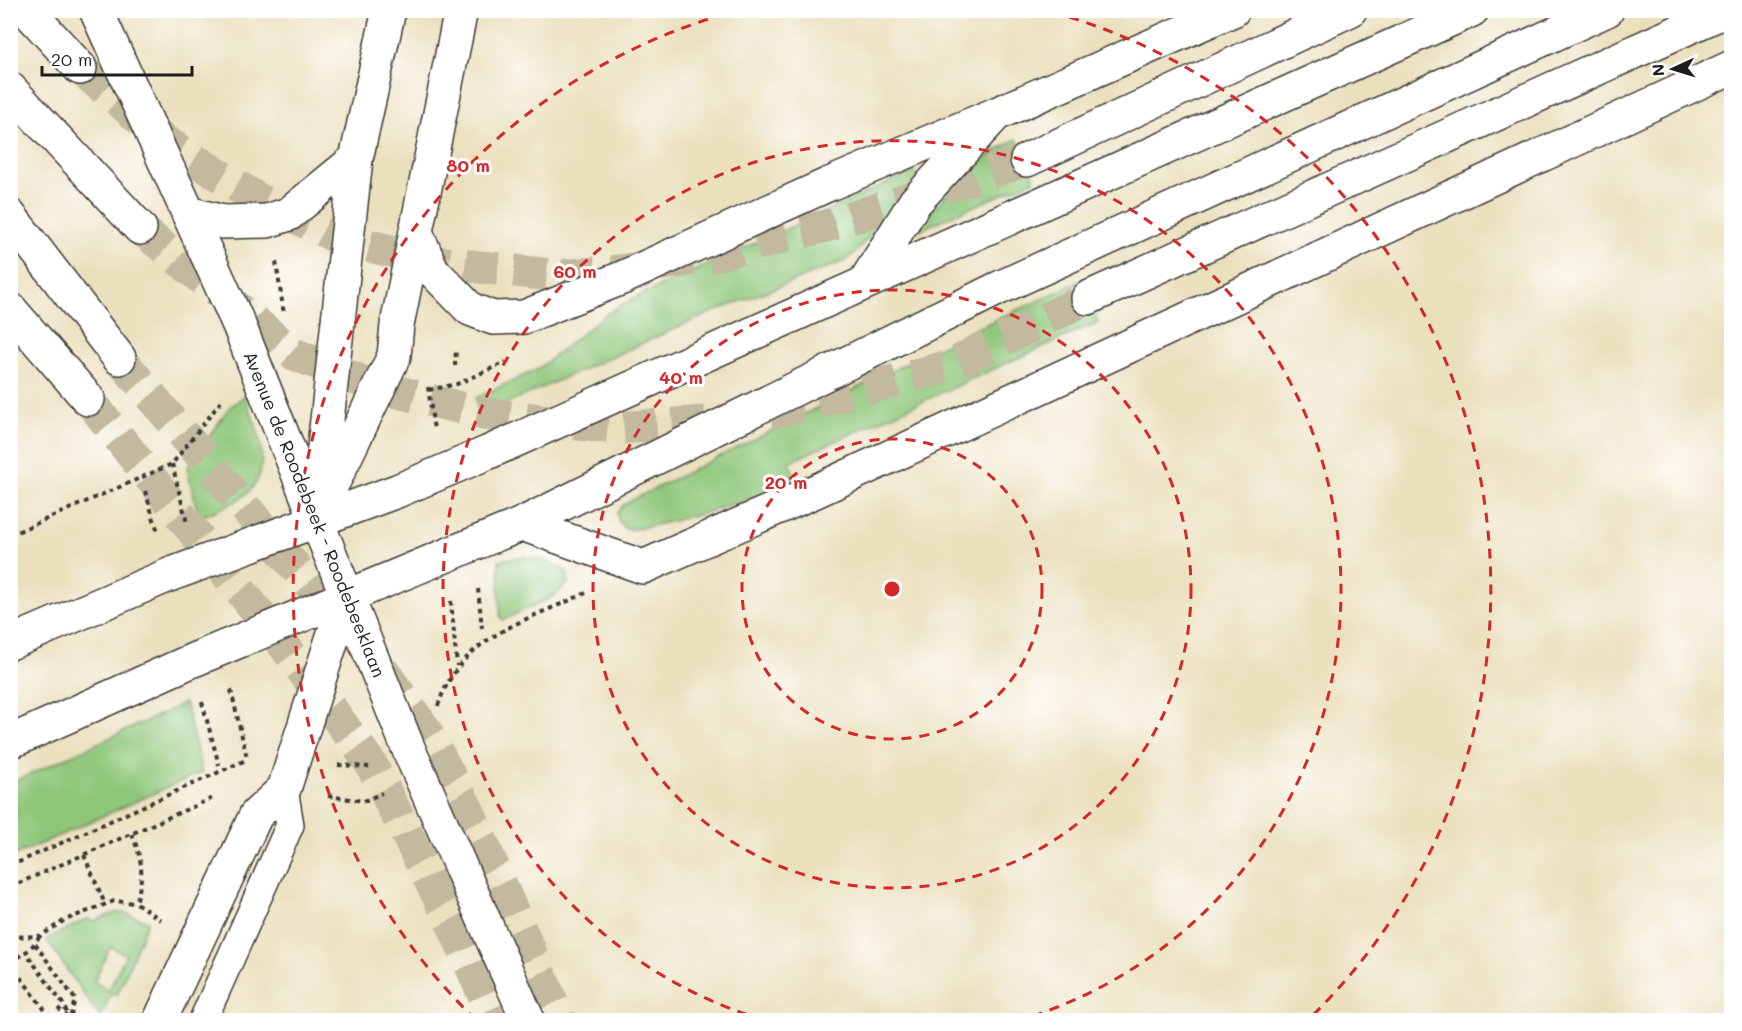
<svg xmlns="http://www.w3.org/2000/svg" width="1742" height="1031" font-family="Mali,sans-serif">
<style>
.green{fill:#8fc77a;stroke:#56724b;stroke-width:1.5;fill-rule:evenodd}
.lines{fill:none;stroke-linecap:round;stroke-linejoin:round}
.highway-tunnel{stroke:#c2b99e;stroke-width:33;stroke-dasharray:33 16;stroke-linecap:butt}
.lane-casing{stroke:#3b3934;stroke-width:30}
.street-casing{stroke:#3b3934;stroke-width:36}
.secondary-casing{stroke:#3b3934;stroke-width:36}
.primary-casing{stroke:#3b3934;stroke-width:36}
.highway-casing{stroke:#3b3934;stroke-width:36}
.path{stroke:#3b3934;stroke-width:4;stroke-dasharray:4.5 4.5;stroke-linecap:butt}
.lane{stroke:#fff;stroke-width:27}
.street{stroke:#fff;stroke-width:33}
.secondary{stroke:#fff;stroke-width:33}
.primary{stroke:#fff;stroke-width:33}
.highway{stroke:#fff;stroke-width:33}
.ring{fill:none;stroke:#d62828;stroke-width:3;stroke-dasharray:10 8}
.labels{text-anchor:middle;dominant-baseline:central;stroke-width:6;stroke-linejoin:round;paint-order:stroke}
.street-label{font-size:18px;fill:#1c1c1c;stroke:#fff}
.centre{fill:#d62828;stroke:#fff;stroke-width:3}
.ring-label{font-size:18px;text-anchor:middle;font-weight:bold;fill:#d62828;stroke:#fff;stroke-width:6;stroke-linejoin:round;paint-order:stroke}
</style>
<rect width="100%" height="100%" fill="#fff"/>
<filter id="ink" filterUnits="userSpaceOnUse"><feTurbulence type="fractalNoise" baseFrequency=".0167" numOctaves="2"/><feDisplacementMap in="SourceGraphic" scale="12" xChannelSelector="R" yChannelSelector="G"/><feConvolveMatrix kernelMatrix="1 2 1 2 8 2 1 2 1" color-interpolation-filters="sRGB"/></filter>
<filter id="wash" filterUnits="userSpaceOnUse"><feTurbulence type="fractalNoise" baseFrequency=".008" numOctaves="4" result="noise"/><feDisplacementMap in="SourceGraphic" scale="24" xChannelSelector="R" yChannelSelector="G"/><feGaussianBlur stdDeviation="1.35" result="paint"/><feColorMatrix in="noise" values="0 0 0 0 0 0 0 0 0 0 0 0 0 0 0 0 0 1.4 0 .05"/><feComposite in="paint" operator="in"/></filter>
<g filter="url(#wash)">
<rect width="100%" height="100%" fill="#ebe0be"/>
<path class="green" d="M 1017,139 L 1035,180 L 919,230 L 919,226 C 950,190 973,161 1017,139 Z
M 914,171 L 918,180 L 857,251 L 845,261 L 708,314 L 481,415 L 478,414 L 476,398 L 538,369 L 606,314 L 632,299 Z
M 1081,281 L 1098,322 L 789,462 L 797,481 C 744,503 691,519 634,529 L 625,529 L 618,520 L 617,513 L 622,506 L 632,500 L 971,331 Z
M 244,396 C 257,424 276,471 245,495 C 232,506 213,511 199,518 L 187,468 L 229,408 Z
M 525,557 L 544,560 L 567,572 L 568,583 L 554,596 L 503,620 L 500,617 L 499,560 Z
M 185,703 L 202,772 L 11,857 L 11,783 Z
M 115,913 L 125,913 L 148,921 L 117,995 L 112,993 L 100,1018 L 46,939 L 89,918 L 91,922 ZM 110,947 L 126,954 L 109,990 L 94,982 Z"/>
</g>
<g filter="url(#ink)">
<g class="lines">
<path class="highway-tunnel" d="M 80,68 L 169,144 L 261,201 L 341,239 L 436,262 L 560,276 L 620,271 L 706,257 L 833,224 L 1027,160
M 140,228 L 294,354 L 371,385 L 484,414 L 617,428 L 720,421 L 813,403 L 949,366 L 1088,298
M 119,358 L 345,626
M 88,399 L 283,644 L 371,764 L 453,925 L 495,1020
M 382,670 L 424,728 L 468,810 L 560,1020"/>
<defs>
<path id="lane" d="M 203,1020 L 290,825 L 284,789"/>
<path id="street" d="M 96,10 L 239,325 L 316,519
M 416,232 L 432,270 L 470,309 L 493,318 L 524,317 L 622,278 L 827,185 L 996,114
M 160,1020 L 256,815 L 284,789 L 346,596"/>
<path id="secondary" d="M 389,10 L 356,159 L 316,519 L 409,750 L 528,1020
M 188,213 L 223,222 L 267,221 L 289,214 L 356,159
M 865,282 L 915,202 L 996,114 L 1233,10
M 326,497 L 394,356 L 397,325 L 461,10
M 522,524 L 643,567 L 818,490 L 1732,67"/>
<path id="primary" d="M 10,643 L 169,575 L 397,491 L 487,453 L 1472,10
M 10,742 L 191,661 L 522,524 L 999,288 L 1607,10"/>
<path id="highway" d="M 27,10 L 80,68
M 10,89 L 140,228
M 1027,160 L 1350,10
M 10,216 L 119,358
M 1088,298 L 1727,10
M 10,309 L 88,399"/>
</defs>
<use href="#lane" class="lane-casing"/>
<use href="#street" class="street-casing"/>
<use href="#secondary" class="secondary-casing"/>
<use href="#primary" class="primary-casing"/>
<use href="#highway" class="highway-casing"/>
<path class="path" d="M 276,262 L 284,314
M 455,366 L 456,350
M 428,387 L 434,430
M 429,390 L 457,384 L 506,362
M 172,464 L 187,523
M 145,491 L 158,532
M 10,535 L 172,464 L 223,399
M 478,589 L 482,628
M 451,601 L 457,666
M 231,690 L 247,758
M 202,702 L 219,765
M 438,706 C 460,636 526,621 586,593
M 338,765 L 369,767
M 328,796 L 364,801 L 382,793
M 132,834 C 143,863 144,873 136,903
M 84,855 L 105,904
M 10,866 L 248,759
M 10,887 L 215,797
M 10,937 L 40,936 L 65,920 L 114,901 L 136,903 L 161,920
M 35,944 L 75,999 L 70,1019
M 29,957 L 63,1004 L 70,1019
M 10,963 L 50,1017 L 70,1019
M 10,963 L 30,949 L 40,936
M 58,1008 L 67,1017"/>
<use href="#lane" class="lane"/>
<use href="#street" class="street"/>
<use href="#secondary" class="secondary"/>
<use href="#primary" class="primary"/>
<use href="#highway" class="highway"/>
</g>
</g>
<g class="ring">
<circle cx="892" cy="589" r="150"/>
<circle cx="892" cy="589" r="299"/>
<path d="M764 1020A449 449 0 1 1 1020 1020"/>
<path d="M476 1020A599 599 0 0 1 732 12M1052 12A599 599 0 0 1 1308 1020"/>
</g>
<g class="labels">
<g class="street-label">
<text transform="translate(315 514) rotate(68)">Avenue de Roodebeek - Roodebeeklaan</text>
</g>
</g>
<circle cx="892" cy="589" r="9" class="centre"/>
<g class="ring-label">
<text x="468" y="172">80 m</text>
<text x="575" y="278">60 m</text>
<text x="681" y="384">40 m</text>
<text x="786" y="489">20 m</text>
</g>
<rect width="1742" height="1031" fill="none" stroke="#fff" stroke-width="36"/>
<g transform="translate(1673 69) rotate(266)" stroke="#ffffff" stroke-width="4.5" paint-order="stroke">
<path d="M0-4.5L10 22L0 15L-10 22Z" fill="#1c1c1c"/>
<text y="-9" font-size="16" font-weight="bold" text-anchor="middle" fill="#1c1c1c">N</text>
</g>
<path d="M42 66v9h150v-9" fill="none" stroke="#1c1c1c" stroke-width="3"/>
<text x="51" y="66" font-size="18" fill="#1c1c1c" stroke="#ffffff" stroke-width="4.5" paint-order="stroke">20 m</text>
</svg>
